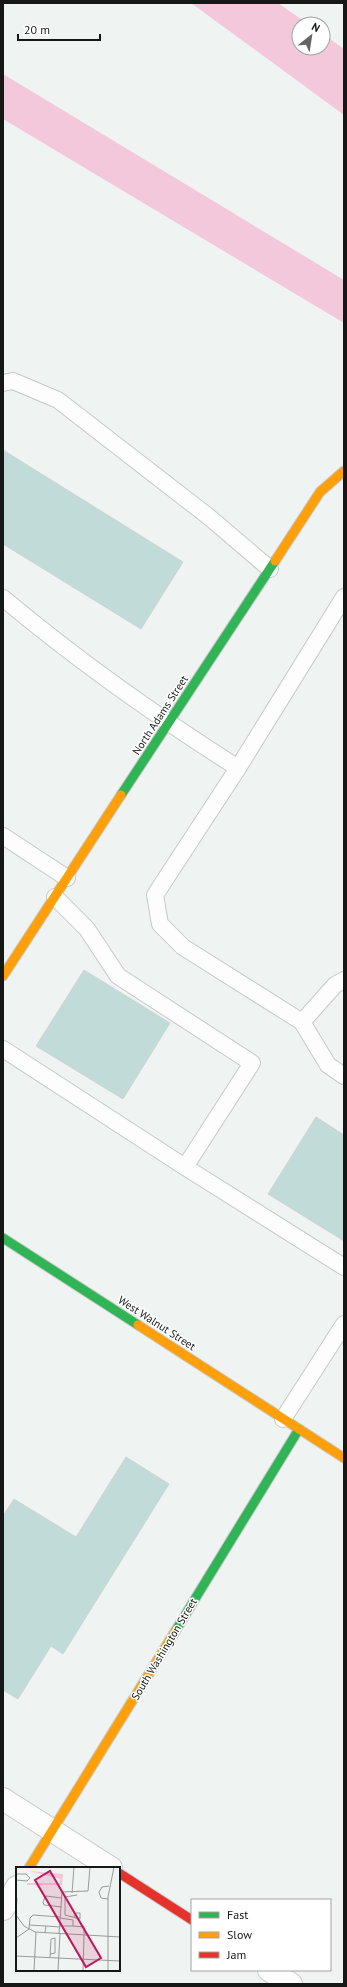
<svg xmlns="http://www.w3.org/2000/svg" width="347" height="1987" font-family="'PT Sans',sans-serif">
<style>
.green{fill:#f4c8db}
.building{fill:#c0dbd8;stroke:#d1d4d3}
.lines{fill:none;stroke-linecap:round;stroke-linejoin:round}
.lane-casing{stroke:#c6c9c8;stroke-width:18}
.street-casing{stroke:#c6c9c8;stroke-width:24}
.fast-casing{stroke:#c6c9c8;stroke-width:11}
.slow-casing{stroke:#c6c9c8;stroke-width:11}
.jam-casing{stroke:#c6c9c8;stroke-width:11}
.lane{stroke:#fdfdfd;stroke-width:16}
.street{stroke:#fdfdfd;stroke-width:22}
.fast{stroke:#30b455;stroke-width:9}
.slow{stroke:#ff9f0a;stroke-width:9}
.jam{stroke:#e5322d;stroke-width:9}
.labels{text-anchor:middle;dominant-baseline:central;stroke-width:3;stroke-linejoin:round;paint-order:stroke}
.street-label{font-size:11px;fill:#151817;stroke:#fff}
.inset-road{fill:none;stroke:#989b9a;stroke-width:1}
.view{fill:#c2185b;fill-opacity:0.15;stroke:#c2185b;stroke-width:2}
.inset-edge{fill:none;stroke:#151817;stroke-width:2}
</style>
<rect width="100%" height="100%" fill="#eff3f2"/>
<path class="green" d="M 191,3 L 278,3 L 308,24 L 299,24 L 299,48 L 323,48 L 323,34 L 344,49 L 344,115 Z
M 3,74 L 344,280 L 344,323 L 3,119 Z"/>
<path class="building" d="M 3,450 L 183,562 L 141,629 L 3,544 Z
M 84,970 L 170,1023 L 123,1099 L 36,1046 Z
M 316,1117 L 344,1135 L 344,1241 L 268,1194 Z
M 126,1457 L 169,1484 L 63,1654 L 51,1646 L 18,1699 L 3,1690 L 3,1516 L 14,1499 L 76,1537 Z"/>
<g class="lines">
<defs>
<path id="lane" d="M 3,383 L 13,381 L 58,400 L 209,517 L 270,569
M 344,597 L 238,768 L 155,895 L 160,924 L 183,947 L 302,1022 L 328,1065 L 344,1076
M 3,598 C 77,660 156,716 238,768
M 3,836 L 67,878
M 302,1022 L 335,985 L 344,980
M 3,1049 L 185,1167 L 252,1063 L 118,976 L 87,929 L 55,897
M 185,1167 L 344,1267
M 283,1419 L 344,1324"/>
<path id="street" d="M 3,1799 L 111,1868
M 3,1909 L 17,1887
M 269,1970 L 291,1984"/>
<path id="fast" d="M 121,795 L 275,561
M 3,1238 L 138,1325
M 176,1630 L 299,1429"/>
<path id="slow" d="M 275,561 L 320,492 L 344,471
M 3,976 L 121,795
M 138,1325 L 344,1458
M 29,1868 L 176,1630"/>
<path id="jam" d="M 119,1873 L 192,1920"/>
</defs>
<use href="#lane" class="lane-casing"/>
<use href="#street" class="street-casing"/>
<use href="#fast" class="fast-casing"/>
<use href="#slow" class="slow-casing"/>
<use href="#jam" class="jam-casing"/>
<use href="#lane" class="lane"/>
<use href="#street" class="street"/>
<use href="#fast" class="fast"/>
<use href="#slow" class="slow"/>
<use href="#jam" class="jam"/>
</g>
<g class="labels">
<g class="street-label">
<text transform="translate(160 715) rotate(-57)">North Adams Street</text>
<text transform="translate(157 1323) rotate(33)">West Walnut Street</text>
<text transform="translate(164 1649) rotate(-59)">South Washington Street</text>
</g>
</g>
<g transform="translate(16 1867)">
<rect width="104" height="104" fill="#eff3f2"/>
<path d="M 13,4 L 47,7 L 46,18 L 11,18 L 11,16 L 43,16 L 44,12 Z" fill="#f4c8db"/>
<path class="inset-road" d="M 0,7 L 10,7 L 14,11 L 11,14 L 0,13M 56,26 L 58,0M 45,31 L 30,29 L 27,35 L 28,38 L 46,40M 92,32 L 85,31 L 83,25 L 86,20 L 93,19M 0,45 L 1,31M 0,48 L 8,59 L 19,65 L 104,70M 58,50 L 60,46 L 64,46 L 64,52 L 49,48 L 49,30 L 61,28M 13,58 L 30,59M 44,59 L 57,59 L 57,53 L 44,51M 57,59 L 68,60 L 68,68M 29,66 L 30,59 L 44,60M 43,67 L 46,25 L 72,24 L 74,0M 0,71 L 13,62 L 14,51 L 17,48 L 44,50M 0,89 L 104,94M 34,90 L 35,72 L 39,71 L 39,86 L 34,87M 18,104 L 20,65M 42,104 L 44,67M 67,104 L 68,68M 92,104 L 92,30 L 98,0"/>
<path class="view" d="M 34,4 L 85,91 L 70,100 L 19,13 Z"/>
<rect width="104" height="104" class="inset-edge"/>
</g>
<rect width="347" height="1987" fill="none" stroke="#151817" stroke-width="8"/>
<rect x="191" y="1899" width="140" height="72" fill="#ffffff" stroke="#a1a3a2"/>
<rect x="199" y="1912" width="20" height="6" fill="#30b455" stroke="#a1a3a2"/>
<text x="227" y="1919" font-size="12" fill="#151817">Fast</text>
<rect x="199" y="1932" width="20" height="6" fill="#ff9f0a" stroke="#a1a3a2"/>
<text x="227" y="1939" font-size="12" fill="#151817">Slow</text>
<rect x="199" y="1952" width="20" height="6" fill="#e5322d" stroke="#a1a3a2"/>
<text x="227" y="1959" font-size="12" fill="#151817">Jam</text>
<g transform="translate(311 36) rotate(30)"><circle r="19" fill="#ffffff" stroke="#a1a3a2"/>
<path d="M0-3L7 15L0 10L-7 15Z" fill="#616564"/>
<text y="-6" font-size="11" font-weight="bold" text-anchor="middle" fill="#151817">N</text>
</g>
<path d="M18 34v6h82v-6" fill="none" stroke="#151817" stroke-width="2"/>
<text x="24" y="34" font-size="12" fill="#151817" stroke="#ffffff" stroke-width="3" paint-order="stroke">20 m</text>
</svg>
